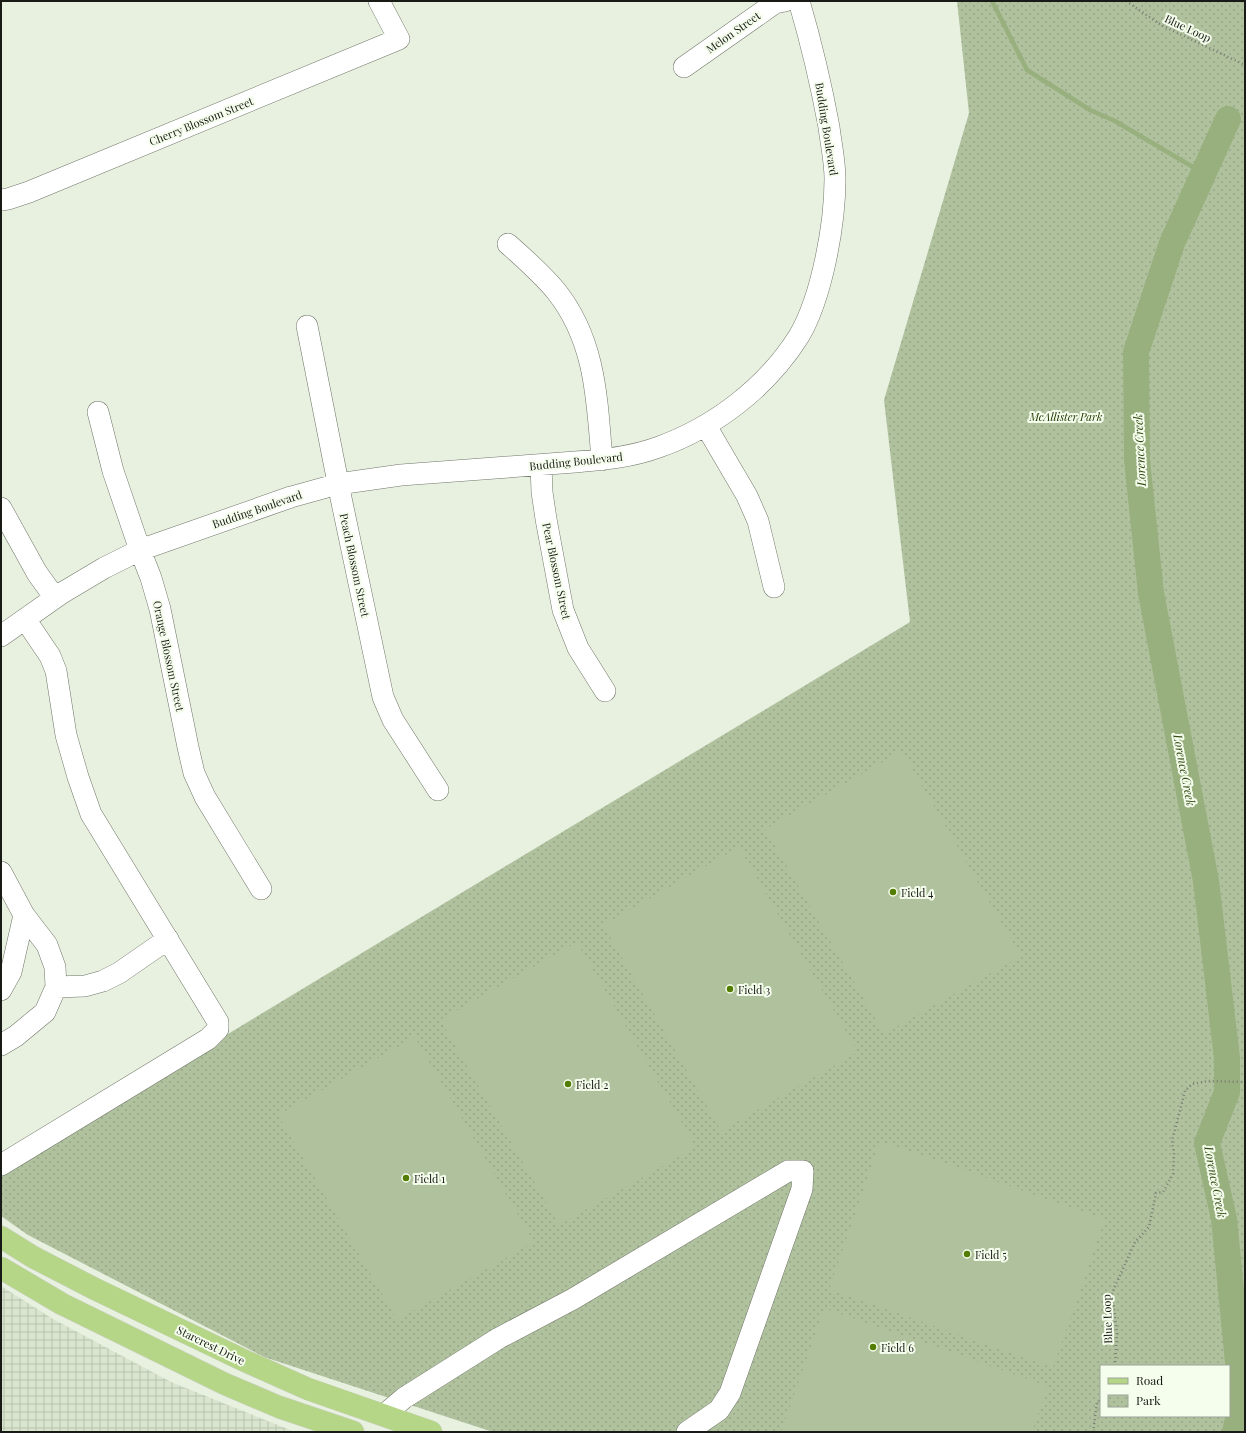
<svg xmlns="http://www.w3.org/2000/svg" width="1246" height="1433" font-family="'Playfair Display',serif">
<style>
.industrial{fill:url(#industrial-grid)}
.park{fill:url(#park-dots);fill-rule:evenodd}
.garden{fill:#b0c19e}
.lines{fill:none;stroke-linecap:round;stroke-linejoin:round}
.stream{stroke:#98b07e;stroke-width:4.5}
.river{stroke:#98b07e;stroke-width:26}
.minor-casing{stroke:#707769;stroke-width:22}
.major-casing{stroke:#d1d1d0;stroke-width:23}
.path{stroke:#777c72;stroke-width:2.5;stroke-dasharray:1 3;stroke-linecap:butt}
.minor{stroke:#fff;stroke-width:21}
.major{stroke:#b6d687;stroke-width:22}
.poi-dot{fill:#537d00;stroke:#f5feed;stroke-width:1.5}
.labels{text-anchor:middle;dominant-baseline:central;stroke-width:4;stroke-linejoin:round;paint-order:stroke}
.street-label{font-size:11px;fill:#181a15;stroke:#f5feed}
.park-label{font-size:11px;font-style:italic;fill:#233900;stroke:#f5feed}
.poi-label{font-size:11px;fill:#181a15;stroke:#f5feed;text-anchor:start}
.water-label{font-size:12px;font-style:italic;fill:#334a13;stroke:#f5feed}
</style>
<defs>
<pattern id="industrial-grid" width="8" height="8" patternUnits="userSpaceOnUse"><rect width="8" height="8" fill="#d9e5ce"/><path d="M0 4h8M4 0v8" fill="none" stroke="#bac4b0"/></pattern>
<pattern id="park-dots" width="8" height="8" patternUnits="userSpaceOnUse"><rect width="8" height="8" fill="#b0c19e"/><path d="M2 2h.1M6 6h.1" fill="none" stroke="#97a587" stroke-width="1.8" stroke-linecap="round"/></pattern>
</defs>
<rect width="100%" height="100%" fill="#e8f0e0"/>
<path class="industrial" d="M 1,1286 L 53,1319 L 171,1382 L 295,1432 L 1,1432 Z"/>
<path class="park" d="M 957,1 L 1245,1 L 1245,1432 L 493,1432 L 264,1357 L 28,1235 L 1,1216 L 1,1171 L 910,622 L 884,400 L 969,113 ZM 1101,1366 L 1229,1366 L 1229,1416 L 1101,1416 Z"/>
<path class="garden" d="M 902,751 L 1021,956 L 884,1034 L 765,829 Z
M 739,847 L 858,1052 L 721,1131 L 603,925 Z
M 577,942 L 696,1147 L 559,1225 L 440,1020 Z
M 415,1037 L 534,1242 L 397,1320 L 278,1115 Z
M 880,1141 L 1105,1219 L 1053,1368 L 829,1289 Z
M 824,1308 L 1048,1386 L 1032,1432 L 781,1432 Z"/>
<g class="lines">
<path class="stream" d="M 992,1 L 1027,70 L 1090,110 L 1115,121 L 1203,173"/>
<path class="river" d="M 1228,119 L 1172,243 L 1136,352 L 1137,460 L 1151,593 L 1206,881 L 1227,1058 L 1227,1092 L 1207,1143 L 1224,1219 L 1242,1403 L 1235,1432"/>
<defs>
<path id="minor" d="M 684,67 L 775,3 L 785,1
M 1,200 L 8,199 L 29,192 L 399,39 L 379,1
M 508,244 C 525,259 542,274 556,291 C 596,341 597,400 602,460
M 307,326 L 341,498 L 383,697 L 393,720 L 438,790
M 98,412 L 113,471 L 140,550 L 151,578 L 160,609 L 188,747 L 194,773 L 205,797 L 261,889
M 706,426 L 747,496 L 758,521 L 774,587
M 541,465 L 542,492 L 546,519 L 563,610 L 578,648 L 605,691
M 1,508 L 37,573 L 55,598
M 1,636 L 62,593 L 104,568 L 140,550 L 291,497 L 338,484 L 401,475 L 575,462 C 603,460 632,457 659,447 C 715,427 767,387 799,336 C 822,297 835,224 835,179 C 835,161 831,144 829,127 C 821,84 811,42 799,1
M 1,872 L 24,915 L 47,945 L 55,967 L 56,987 L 45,1012 L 16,1036 L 1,1045
M 56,987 L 85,986 L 103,981 L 119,973 L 168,939
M 1,990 L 11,972 L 24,915
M 1,1165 L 208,1039 L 218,1029 L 218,1022 L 91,814 L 78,777 L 66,735 L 56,671 L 50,656 L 25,619
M 384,1415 L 404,1398 L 499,1338 L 573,1299 L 788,1171 L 803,1171 L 802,1189 L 730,1393 L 719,1410 L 687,1432"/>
<path id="major" d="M 1,1237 L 33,1257 L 95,1289 L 243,1360 L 308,1389 L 431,1432
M 1,1268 L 62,1304 L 225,1384 L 279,1407 L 353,1432"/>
</defs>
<use href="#minor" class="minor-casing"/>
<use href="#major" class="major-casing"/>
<path class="path" d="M 1126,1 L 1161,25 L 1245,65
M 1115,1366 L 1117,1333 L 1112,1293 L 1135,1242 L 1149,1227 L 1156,1193 L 1163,1192 L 1173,1174 L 1174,1153 L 1172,1141 L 1185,1091 L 1192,1084 L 1208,1081 L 1245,1082
M 1093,1432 L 1097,1403 L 1101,1399"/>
<use href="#minor" class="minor"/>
<use href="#major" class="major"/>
</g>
<g class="poi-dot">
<circle cx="893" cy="892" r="4"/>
<circle cx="730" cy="989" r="4"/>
<circle cx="568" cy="1084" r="4"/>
<circle cx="406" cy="1178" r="4"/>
<circle cx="967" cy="1254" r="4"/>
<circle cx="873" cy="1347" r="4"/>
</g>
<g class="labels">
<g class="street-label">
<text transform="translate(1188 28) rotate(25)">Blue Loop</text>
<text transform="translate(733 32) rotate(-35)">Melon Street</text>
<text transform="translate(201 121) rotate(-22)">Cherry Blossom Street</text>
<text transform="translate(827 129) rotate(81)">Budding Boulevard</text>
<text transform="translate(576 461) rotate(-6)">Budding Boulevard</text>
<text transform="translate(257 509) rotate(-19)">Budding Boulevard</text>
<text transform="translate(355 565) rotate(78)">Peach Blossom Street</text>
<text transform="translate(557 571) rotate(78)">Pear Blossom Street</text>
<text transform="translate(169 656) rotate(78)">Orange Blossom Street</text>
<text transform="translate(1107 1319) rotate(-92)">Blue Loop</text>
<text transform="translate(211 1345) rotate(26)">Starcrest Drive</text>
</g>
<g class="park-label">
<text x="1066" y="416">McAllister Park</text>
</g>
<g class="poi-label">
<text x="901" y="892">Field 4</text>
<text x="738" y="989">Field 3</text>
<text x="576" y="1084">Field 2</text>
<text x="414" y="1178">Field 1</text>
<text x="975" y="1254">Field 5</text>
<text x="881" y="1347">Field 6</text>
</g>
<g class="water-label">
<text transform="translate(1139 450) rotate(-93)">Lorence Creek</text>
<text transform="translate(1185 770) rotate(79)">Lorence Creek</text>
<text transform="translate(1216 1182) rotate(79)">Lorence Creek</text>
</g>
</g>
<rect width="1246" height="1433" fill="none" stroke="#181a15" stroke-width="4"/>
<rect x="1100" y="1365" width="130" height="52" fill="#f5feed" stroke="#9da397"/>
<rect x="1108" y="1378" width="20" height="6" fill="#b6d687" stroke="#9da397"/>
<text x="1136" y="1385" font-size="12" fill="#181a15">Road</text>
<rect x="1108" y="1395" width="20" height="12" fill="url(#park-dots)" stroke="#9da397"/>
<text x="1136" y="1405" font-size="12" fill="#181a15">Park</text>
</svg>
